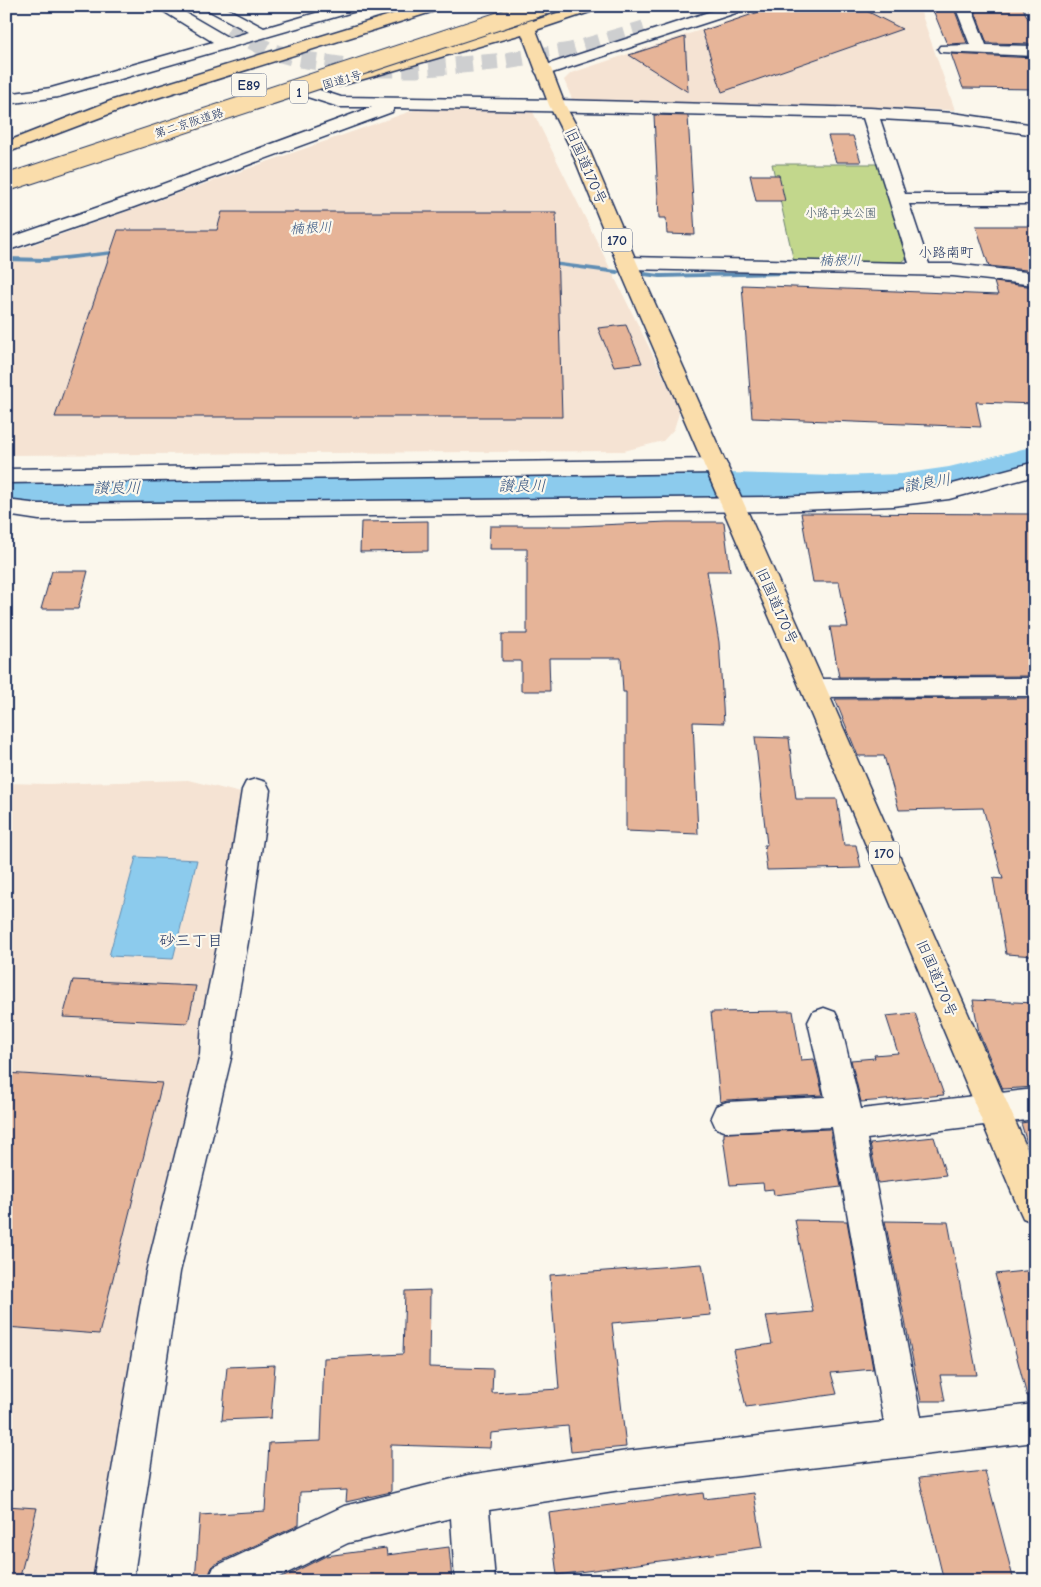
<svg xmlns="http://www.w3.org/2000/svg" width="1041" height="1587" font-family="'Comic Neue','Klee One',sans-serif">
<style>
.built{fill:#f5e3d3}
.green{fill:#c2d78c;stroke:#6e8375}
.water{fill:#8ccbed;stroke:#5f8db4}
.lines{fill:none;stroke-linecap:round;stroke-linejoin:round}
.stream{fill:#5f8db4;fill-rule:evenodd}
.river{fill:#8ccbed;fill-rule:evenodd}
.building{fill:#e6b498;stroke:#1b2f5e}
.minor-tunnel{stroke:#cecfd0;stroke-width:17;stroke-dasharray:17 9;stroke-linecap:butt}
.minor-casing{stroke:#1b2f5e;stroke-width:3}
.highway-casing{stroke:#1b2f5e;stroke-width:3}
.minor{fill:#fbf7ec;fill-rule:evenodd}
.highway{fill:#faddab;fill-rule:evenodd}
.highway-bridge-casing{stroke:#1b2f5e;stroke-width:19;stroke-linecap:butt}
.highway-bridge{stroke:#faddab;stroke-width:17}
.labels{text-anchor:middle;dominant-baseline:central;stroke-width:4.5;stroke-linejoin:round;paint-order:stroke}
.far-street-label{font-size:12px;fill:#1b2f5e;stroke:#fbf7ec}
.far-park-label{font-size:12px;fill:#45596a;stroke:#fbf7ec}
.shield{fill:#fbf7ec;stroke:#5e6b89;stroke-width:1}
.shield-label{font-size:14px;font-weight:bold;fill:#1b2f5e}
.far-water-label{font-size:14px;font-style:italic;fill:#375682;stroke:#fbf7ec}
.far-neighbourhood-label{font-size:14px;fill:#1b2f5e;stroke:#fbf7ec}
.street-label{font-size:15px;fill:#1b2f5e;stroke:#fbf7ec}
.water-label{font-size:16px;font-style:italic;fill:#375682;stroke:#fbf7ec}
.neighbourhood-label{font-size:16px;fill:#1b2f5e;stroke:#fbf7ec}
</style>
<rect width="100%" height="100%" fill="#fbf7ec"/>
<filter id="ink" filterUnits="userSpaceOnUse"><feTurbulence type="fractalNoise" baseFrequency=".02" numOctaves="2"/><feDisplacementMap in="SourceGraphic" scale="10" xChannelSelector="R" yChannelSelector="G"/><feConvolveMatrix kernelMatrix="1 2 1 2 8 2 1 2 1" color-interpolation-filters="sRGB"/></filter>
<g filter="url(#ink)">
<path class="built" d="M 773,6 L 919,7 L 955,110 L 581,102 L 572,99 L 564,80 L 571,73 Z
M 417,109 L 533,112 L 680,410 L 674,429 L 663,441 L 624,451 L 6,455 L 6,254 Z
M 188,780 L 249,795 L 203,1037 L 132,1354 L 93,1581 L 6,1581 L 6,783 L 47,784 Z"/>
<path class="green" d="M 772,164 L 879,164 L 909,256 L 902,262 L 794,262 Z"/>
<path class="water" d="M 136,857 L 197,860 L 173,959 L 109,956 Z"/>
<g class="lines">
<path class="stream" d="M 122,250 L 124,251 L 124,253 L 46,262 L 6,261 L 6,257 L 46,258 Z
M 545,261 L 617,270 L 620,272 L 617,274 L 543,264 L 543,262 Z
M 822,271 L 825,273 L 824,274 L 660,278 L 644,276 L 641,274 L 644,272 L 660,274 Z"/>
<path class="river" d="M 1035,446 L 1035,472 L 949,495 L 901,502 L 836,504 L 695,500 L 6,503 L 6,475 L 695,472 L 836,476 L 901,474 L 949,467 Z"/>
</g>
<path class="building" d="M 809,6 L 857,6 L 902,29 L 722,92 L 702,31 L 774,7 L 785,14 Z
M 934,6 L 953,6 L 967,43 L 948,44 L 946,42 L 933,10 L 936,10 Z
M 973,6 L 1022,6 L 1035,33 L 1035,44 L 987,43 Z
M 685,37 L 688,92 L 629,55 Z
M 951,54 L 1035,58 L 1035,89 L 963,88 Z
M 654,115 L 688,116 L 695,235 L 667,234 L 666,218 L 659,218 Z
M 828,136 L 853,136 L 861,162 L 836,162 Z
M 750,175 L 779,175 L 785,201 L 756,201 Z
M 222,212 L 556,212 L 562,417 L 55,417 L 118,230 L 217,230 Z
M 976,226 L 1035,226 L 1035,271 L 989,266 Z
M 994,282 L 1035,287 L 1035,404 L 976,402 L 981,427 L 752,418 L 742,285 L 998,295 Z
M 626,325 L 642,363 L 614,366 L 598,328 Z
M 801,513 L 1035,514 L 1035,676 L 839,677 L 830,627 L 848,627 L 839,582 L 813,582 Z
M 428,521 L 428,551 L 360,552 L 361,522 Z
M 667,522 L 724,522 L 730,571 L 707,571 L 719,642 L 724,723 L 693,722 L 698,834 L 626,831 L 626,692 L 623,692 L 621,658 L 549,658 L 550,691 L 521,691 L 521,661 L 502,661 L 502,634 L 527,634 L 527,549 L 489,549 L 490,526 L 577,526 Z
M 52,571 L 88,571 L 78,609 L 41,609 Z
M 1035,698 L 1035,956 L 1006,954 L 993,878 L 1003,879 L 983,808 L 899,810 L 884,756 L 858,756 L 835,699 Z
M 755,737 L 789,738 L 796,799 L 837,799 L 844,845 L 856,845 L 861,868 L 767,870 L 764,845 L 767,845 Z
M 73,980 L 196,986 L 188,1023 L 63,1017 Z
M 973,1000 L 1035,1003 L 1035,1087 L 1003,1089 L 979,1033 Z
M 793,1011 L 801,1060 L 814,1059 L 823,1095 L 727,1100 L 720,1102 L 711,1012 Z
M 915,1013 L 944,1095 L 861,1102 L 851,1060 L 875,1058 L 874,1055 L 898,1053 L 886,1016 Z
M 6,1073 L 162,1083 L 99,1334 L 6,1327 Z
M 1035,1121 L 1035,1145 L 1028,1146 L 1021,1123 Z
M 830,1129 L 841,1187 L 774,1195 L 773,1189 L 764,1190 L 763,1183 L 730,1185 L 723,1137 L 724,1137 L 724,1133 Z
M 934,1137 L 946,1175 L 878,1183 L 870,1144 Z
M 795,1220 L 847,1221 L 873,1369 L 831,1373 L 837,1394 L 746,1407 L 733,1350 L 772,1344 L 766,1316 L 813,1312 Z
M 885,1221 L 948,1222 L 977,1375 L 940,1375 L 945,1401 L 921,1401 Z
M 702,1264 L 711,1315 L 612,1323 L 626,1447 L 571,1452 L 568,1426 L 491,1433 L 490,1448 L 391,1445 L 391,1492 L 346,1502 L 347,1490 L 300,1492 L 299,1525 L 213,1565 L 206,1581 L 195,1581 L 200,1515 L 265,1511 L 269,1443 L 321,1441 L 324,1358 L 403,1354 L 405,1291 L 430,1290 L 429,1367 L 493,1369 L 492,1393 L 559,1389 L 550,1275 Z
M 1035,1270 L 1035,1395 L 1027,1396 L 995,1274 Z
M 275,1365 L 271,1418 L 222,1420 L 227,1367 Z
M 985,1471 L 1014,1581 L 944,1581 L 919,1478 Z
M 703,1493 L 704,1499 L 754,1493 L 763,1547 L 557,1575 L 549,1513 Z
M 6,1506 L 37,1508 L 19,1581 L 6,1581 Z
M 449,1547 L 452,1581 L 276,1581 L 326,1556 L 386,1548 L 387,1555 Z"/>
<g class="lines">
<path class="minor-tunnel" d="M 229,28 L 270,51 L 299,59 L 368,69 L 416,69 L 505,61 L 571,51 L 644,29"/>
<defs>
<path id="minor" d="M 155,6 L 174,6 L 229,38 L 249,32 L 206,9 L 204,6 L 223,6 L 264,28 L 340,6 L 365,6 L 363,9 L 58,97 L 6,104 L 6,94 L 51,88 L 213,42 Z
M 727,6 L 750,6 L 748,9 L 549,74 L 537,74 L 535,71 L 537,68 Z
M 955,6 L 971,6 L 986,45 L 1035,46 L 1035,56 L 940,52 L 938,49 L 940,46 L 970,45 Z
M 1027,6 L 1035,6 L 1035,12 L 1030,10 Z
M 304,85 L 341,97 L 557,100 L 870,108 L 953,113 L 1035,125 L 1035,135 L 953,123 L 880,119 L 905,194 L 1035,194 L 1035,204 L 909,204 L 929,264 L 953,264 L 1035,273 L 1035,285 L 953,276 L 627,269 L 620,267 L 617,263 L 620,259 L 627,257 L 909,263 L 863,118 L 394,108 L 392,112 L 134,207 L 6,251 L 6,239 L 122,199 L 372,107 L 339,107 L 298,94 L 296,90 L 298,86 Z
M 717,459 L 725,461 L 728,466 L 725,471 L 717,473 L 6,483 L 6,469 Z
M 1035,462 L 1035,476 L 949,499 L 893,506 L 776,511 L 39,520 L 6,515 L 6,500 L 39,504 L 776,497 L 893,492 L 949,485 Z
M 1035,678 L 1035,696 L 813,697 L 804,695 L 800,688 L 804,681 L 813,679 Z
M 256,779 L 266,782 L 270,790 L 248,942 L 234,1020 L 232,1054 L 180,1272 L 133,1581 L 93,1581 L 146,1272 L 200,1054 L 202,1020 L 218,942 L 242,790 L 246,782 Z
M 824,1008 L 835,1012 L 840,1022 L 861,1109 L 1035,1089 L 1035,1119 L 867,1139 L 921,1417 L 1035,1404 L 1035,1442 L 627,1489 L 489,1510 L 495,1581 L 455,1581 L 451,1518 L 348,1543 L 271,1581 L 208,1581 L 214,1567 L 344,1506 L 468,1475 L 627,1451 L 884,1422 L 832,1127 L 727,1132 L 716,1128 L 711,1117 L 716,1106 L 727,1102 L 825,1097 L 808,1022 L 813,1012 Z"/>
<path id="highway" d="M 419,6 L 443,6 L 441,9 L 125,108 L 6,153 L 6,142 L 113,100 Z
M 511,6 L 527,6 L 533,21 L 578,6 L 601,6 L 599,9 L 536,30 L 565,105 L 588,147 L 637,263 L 826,688 L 1035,1167 L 1035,1223 L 1023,1218 L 1018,1207 L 800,688 L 617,263 L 570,147 L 549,105 L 522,34 L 339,86 L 333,84 L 331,81 L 333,78 L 519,25 Z"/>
</defs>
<use href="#minor" class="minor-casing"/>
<use href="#highway" class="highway-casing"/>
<use href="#minor" class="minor"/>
<use href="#highway" class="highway"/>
<defs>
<path id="highway-bridge" d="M 6,183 L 544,6"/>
</defs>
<use href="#highway-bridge" class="highway-bridge-casing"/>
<use href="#highway-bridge" class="highway-bridge"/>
</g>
</g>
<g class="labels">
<g class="far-street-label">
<text transform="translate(342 80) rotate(-16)">国道1号</text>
<text transform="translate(189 123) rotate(-18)">第二京阪道路</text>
</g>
<g class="far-park-label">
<text x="841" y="213">小路中央公園</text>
</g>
<g class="shield">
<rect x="231.5" y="73.5" width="35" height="23" rx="4"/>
<rect x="290" y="80.5" width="18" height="23" rx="4"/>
<rect x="602" y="228.5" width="30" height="23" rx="4"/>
<rect x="869" y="841.5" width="30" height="23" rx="4"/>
</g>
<g class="shield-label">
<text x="249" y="85">E89</text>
<text x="299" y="92">1</text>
<text x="617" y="240">170</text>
<text x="884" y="853">170</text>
</g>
<g class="far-water-label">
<text transform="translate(311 228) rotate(-3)">楠根川</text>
<text x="840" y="260">楠根川</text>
</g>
<g class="far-neighbourhood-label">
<text x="946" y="252">小路南町</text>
</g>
<g class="street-label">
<text transform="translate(586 166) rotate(66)">旧国道170号</text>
<text transform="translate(777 606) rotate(66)">旧国道170号</text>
<text transform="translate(937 978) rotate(67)">旧国道170号</text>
</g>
<g class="water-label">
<text transform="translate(927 483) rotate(-9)">讃良川</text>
<text x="522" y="486">讃良川</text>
<text x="117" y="488">讃良川</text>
</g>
<g class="neighbourhood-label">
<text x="191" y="941">砂三丁目</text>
</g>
</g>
<rect width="1041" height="1587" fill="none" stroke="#fbf7ec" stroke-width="25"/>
<rect x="12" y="12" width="1016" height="1562" fill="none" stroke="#1b2f5e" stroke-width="2" filter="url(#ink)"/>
</svg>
